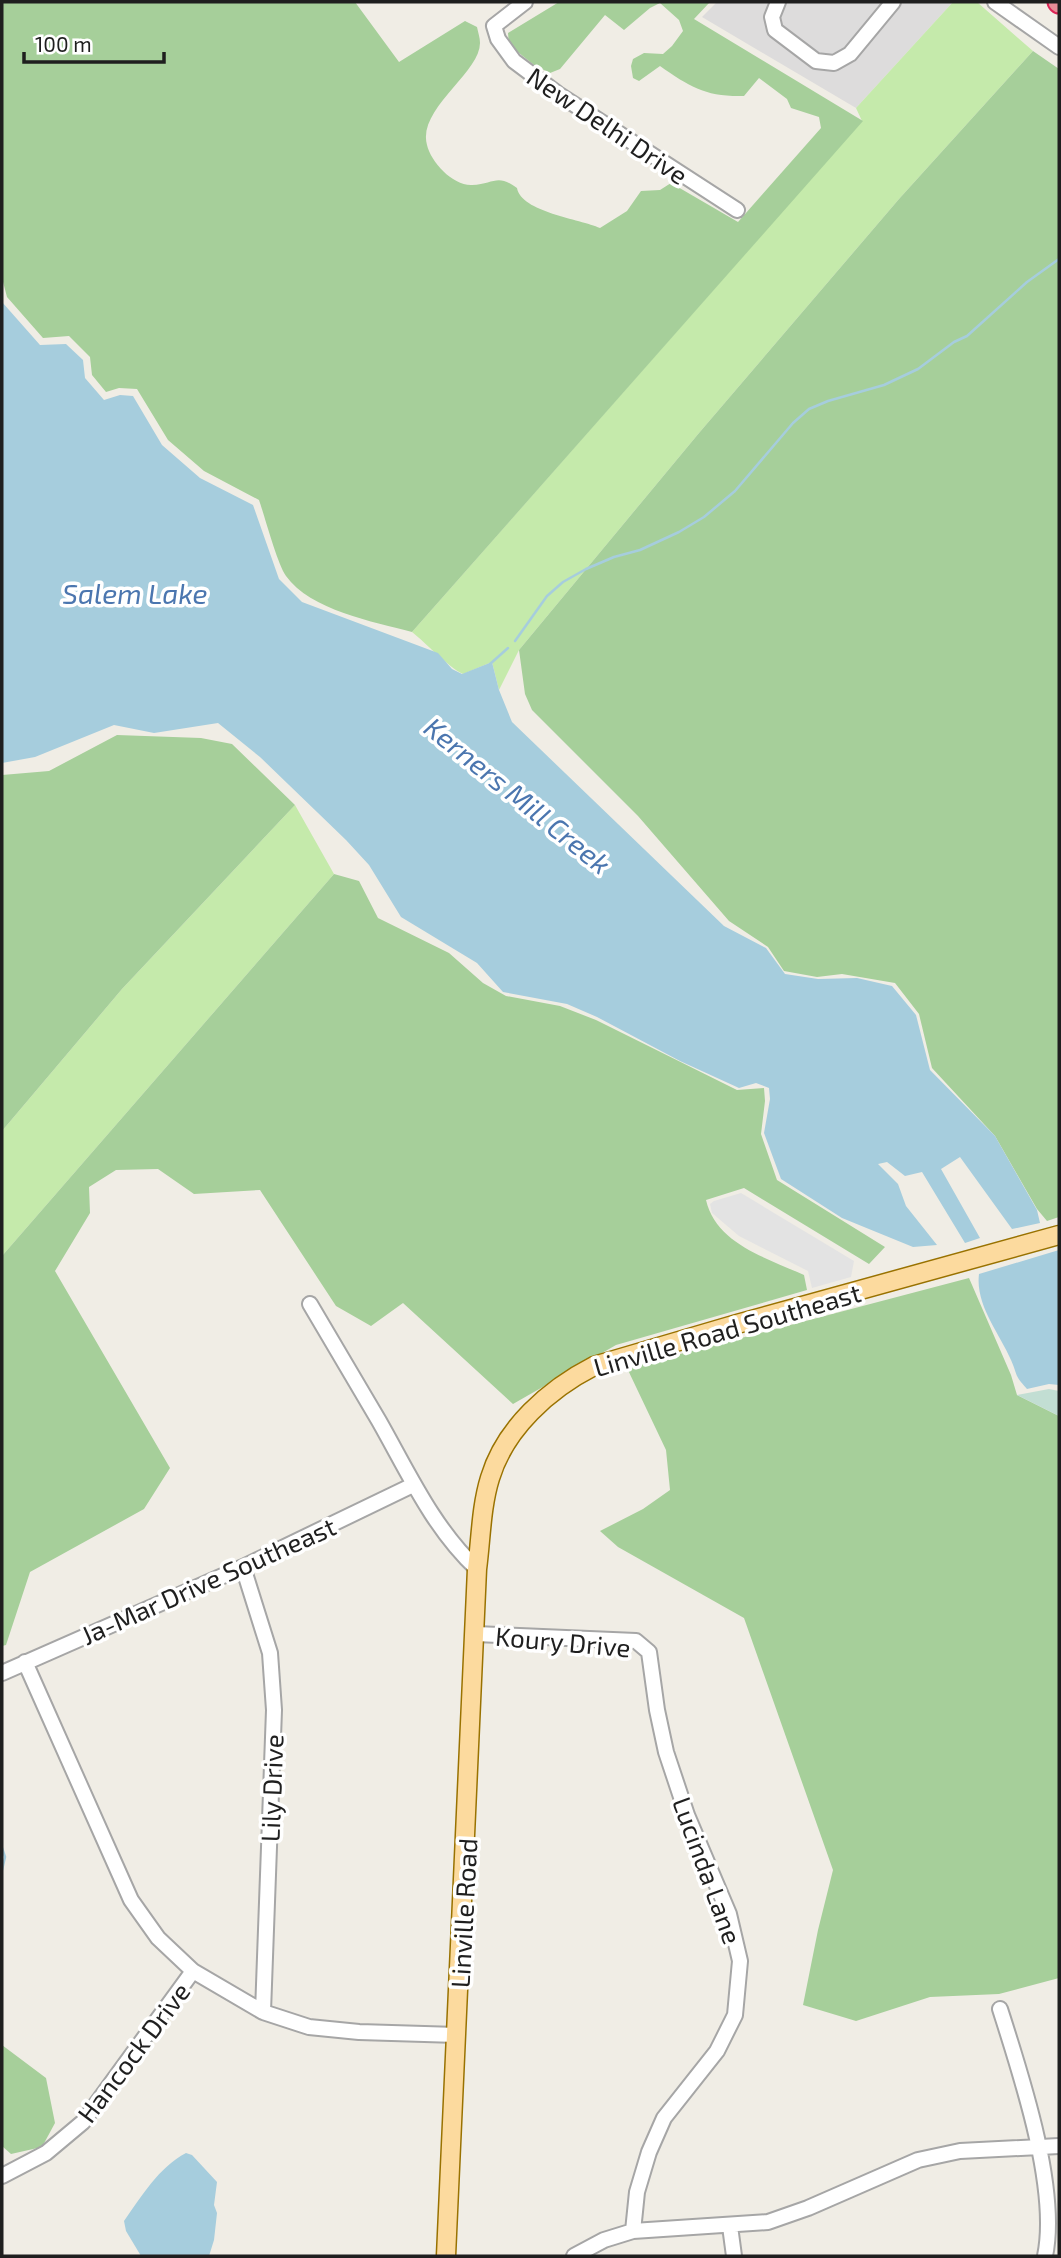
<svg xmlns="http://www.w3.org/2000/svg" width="1061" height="2258" font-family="'Exo 2',sans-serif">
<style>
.residential{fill:#dddcdc}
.grass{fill:#c5eaab}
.forest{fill:#a6cf9a}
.wetland{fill:#c2ded3}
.parking{fill:#e3e3e3}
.water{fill:#a6cddd}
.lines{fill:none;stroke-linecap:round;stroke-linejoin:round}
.stream{stroke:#a6cddd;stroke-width:2.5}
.minor-casing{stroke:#a6a6a6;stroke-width:18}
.major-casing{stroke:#997200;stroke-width:21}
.highway-casing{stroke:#db2556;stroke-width:23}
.minor{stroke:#fff;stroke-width:14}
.major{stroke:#fcda9e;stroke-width:18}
.highway{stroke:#e78d97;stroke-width:19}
.labels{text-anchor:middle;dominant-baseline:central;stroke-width:7;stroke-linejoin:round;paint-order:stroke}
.street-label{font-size:26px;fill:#1f1f1f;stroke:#fff}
.water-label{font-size:28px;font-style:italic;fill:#4b76af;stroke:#fff}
</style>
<rect width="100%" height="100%" fill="#f0ede5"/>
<path class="residential" d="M 717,2 L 953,2 L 856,108 L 702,17 Z"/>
<path class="grass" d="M 953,2 L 977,2 L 1033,51 L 899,199 L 699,433 L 519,650 L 499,690 L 492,662 L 463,674 C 448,667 426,643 412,632 L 862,121 L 856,108 Z
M 295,805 L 334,874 L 2,1256 L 2,1131 L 122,989 Z"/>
<path class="forest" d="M 2,2 L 355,2 L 399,62 L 465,21 L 477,27 C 478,32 480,38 480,43 C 480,73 417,109 427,145 C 431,162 453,186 472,185 C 494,184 497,173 517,188 C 521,212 580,219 600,228 L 627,211 L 641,191 L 660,190 L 671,183 L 738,222 L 821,128 L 819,117 L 791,108 L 787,99 L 759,78 L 744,96 C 706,97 690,87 660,66 L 639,81 L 633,78 L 631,66 L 633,59 L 644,53 L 663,54 L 672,46 L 683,31 L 679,20 L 660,3 L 650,8 L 624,30 L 605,15 L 560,69 L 550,73 L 534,65 L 509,45 L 508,33 L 559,2 L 710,2 L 694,19 L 863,121 L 412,632 C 374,622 310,610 286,576 C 277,563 265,517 259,500 L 204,471 L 168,440 L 137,389 L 119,388 L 106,392 L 92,375 L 90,357 L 69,336 L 43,338 L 7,297 L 2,278 Z
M 1033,51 L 1059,69 L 1059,1217 L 1047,1221 L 1037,1209 L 995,1136 L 932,1068 L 919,1014 L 895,983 L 842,974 L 817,977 L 784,971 L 768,947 L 729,921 L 638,816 L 532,710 L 525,694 L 519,650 L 699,433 L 899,199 Z
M 117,735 L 201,738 L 232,744 L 295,805 L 122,989 L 2,1131 L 2,775 L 49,771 Z
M 334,874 L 359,881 L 378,918 L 449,953 L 483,983 L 506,996 L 560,1006 L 596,1020 L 737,1090 L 764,1088 L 765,1101 L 761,1134 L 777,1180 L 885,1247 L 869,1264 L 744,1188 L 706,1200 C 716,1244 767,1258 804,1275 L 807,1290 L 616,1345 L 513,1404 L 403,1303 L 371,1326 L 336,1306 L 260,1190 L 194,1194 L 158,1169 L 116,1170 L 89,1187 L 90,1213 L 55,1271 L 170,1468 L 144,1509 L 30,1572 L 6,1645 L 2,1646 L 2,1256 Z
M 969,1278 L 1011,1375 L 1017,1395 L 1059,1416 L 1059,1978 L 999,1994 L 930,1997 L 856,2021 L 803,2005 L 818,1930 L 833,1870 L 744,1618 L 618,1547 L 600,1531 L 643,1509 L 670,1490 L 666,1450 L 627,1368 Z
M 2,2045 L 46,2078 L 55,2123 L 42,2147 L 11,2154 L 2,2146 Z"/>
<path class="wetland" d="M 1049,1389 L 1059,1391 L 1059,1416 L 1017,1395 Z"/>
<path class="parking" d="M 741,1193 L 854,1261 L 851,1277 L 812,1288 L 808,1271 L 739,1236 L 712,1213 L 710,1204 L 714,1201 Z"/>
<path class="water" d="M 2,302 L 40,345 L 66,344 L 83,360 L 85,378 L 104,400 L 120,395 L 133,396 L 162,445 L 200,478 L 253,505 L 279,579 L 302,602 L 438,653 L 452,669 L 462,674 L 492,662 L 499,690 L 512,722 L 724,926 L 766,948 L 785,974 L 818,979 L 857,978 L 892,986 L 916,1015 L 930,1070 L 995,1136 L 1037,1210 L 1040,1223 L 1012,1229 L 960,1157 L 941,1169 L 980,1238 L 965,1243 L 922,1172 L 905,1176 L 887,1162 L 878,1164 L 898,1184 L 906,1206 L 937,1245 L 913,1247 L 842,1218 L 781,1179 L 764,1133 L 770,1099 L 769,1088 L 756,1083 L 739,1088 L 680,1061 L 597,1017 L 567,1004 L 503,992 L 477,963 L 401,917 L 369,865 L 346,840 L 260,757 L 218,723 L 154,733 L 114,725 L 35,757 L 2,763 Z
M 1059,1250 L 1059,1385 L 1049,1384 L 1027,1389 C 1014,1375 1018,1376 1011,1360 C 1000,1334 975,1305 979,1274 Z
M 186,2153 L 192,2155 L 217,2182 L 214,2205 L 217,2213 L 214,2240 L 209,2256 L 141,2256 L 126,2231 L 124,2221 C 141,2197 159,2167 186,2153 Z"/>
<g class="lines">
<path class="stream" d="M 515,641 L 547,596 L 563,582 L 586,569 L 614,557 L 640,550 L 679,532 L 704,517 L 735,491 L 793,423 L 809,409 L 828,401 L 884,385 L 918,369 L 954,342 L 967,336 L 1027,282 L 1059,259
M 490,664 L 508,648
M 2,1848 L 5,1857 L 2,1870"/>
<defs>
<path id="minor" d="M 525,2 L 494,26 L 498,39 L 514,61 L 558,94 L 737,210
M 778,2 L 772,17 L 775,30 L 816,61 L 834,63 L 850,54 L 893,2
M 995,2 L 1059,47
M 310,1304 C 333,1343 356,1382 379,1421 C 408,1472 433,1528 477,1569
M 243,1567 L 270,1653 L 274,1710 L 263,2012
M 476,1634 L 636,1641 L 649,1652 L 657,1710 L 666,1752 L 687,1815 L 729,1914 L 740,1961 L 735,2015 L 717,2051 L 664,2118 L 649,2152 L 637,2192 L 633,2231
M 25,1662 L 131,1900 L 158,1938 L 193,1971 L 263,2012 L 309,2027 L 359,2032 L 457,2035
M 2,1673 L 243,1567 L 413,1485
M 1000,2009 C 1021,2075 1059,2189 1045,2256
M 2,2176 L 46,2153 L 83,2122 L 193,1971
M 730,2226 L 734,2256
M 574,2256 L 604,2240 L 633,2231 L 768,2222 L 808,2208 L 918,2160 L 960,2151 L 1059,2146"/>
<path id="major" d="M 446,2256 L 477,1569 C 481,1539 481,1507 490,1478 C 505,1428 549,1389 594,1366 L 737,1324 L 1059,1235"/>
<path id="highway" d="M 1058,2 L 1059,3"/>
</defs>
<use href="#minor" class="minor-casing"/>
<use href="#major" class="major-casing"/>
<use href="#highway" class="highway-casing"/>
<use href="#minor" class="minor"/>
<use href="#major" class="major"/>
<use href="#highway" class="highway"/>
</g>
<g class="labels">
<g class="street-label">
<text transform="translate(608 125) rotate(34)">New Delhi Drive</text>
<text transform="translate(727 1329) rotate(-16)">Linville Road Southeast</text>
<text transform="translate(208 1580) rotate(-24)">Ja-Mar Drive Southeast</text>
<text transform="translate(563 1641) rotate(5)">Koury Drive</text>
<text transform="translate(271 1788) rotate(-88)">Lily Drive</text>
<text transform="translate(708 1870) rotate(70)">Lucinda Lane</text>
<text transform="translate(463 1913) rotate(-87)">Linville Road</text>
<text transform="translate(133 2052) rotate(-53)">Hancock Drive</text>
</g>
<g class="water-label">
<text x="135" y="593">Salem Lake</text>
<text transform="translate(518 795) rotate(39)">Kerners Mill Creek</text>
</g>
</g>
<rect width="1061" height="2258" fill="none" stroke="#1f1f1f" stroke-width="7"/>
<path d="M24 52v10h140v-10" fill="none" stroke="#1f1f1f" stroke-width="3.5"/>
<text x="35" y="52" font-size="21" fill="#1f1f1f" stroke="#ffffff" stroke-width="5" paint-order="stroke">100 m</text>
</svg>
